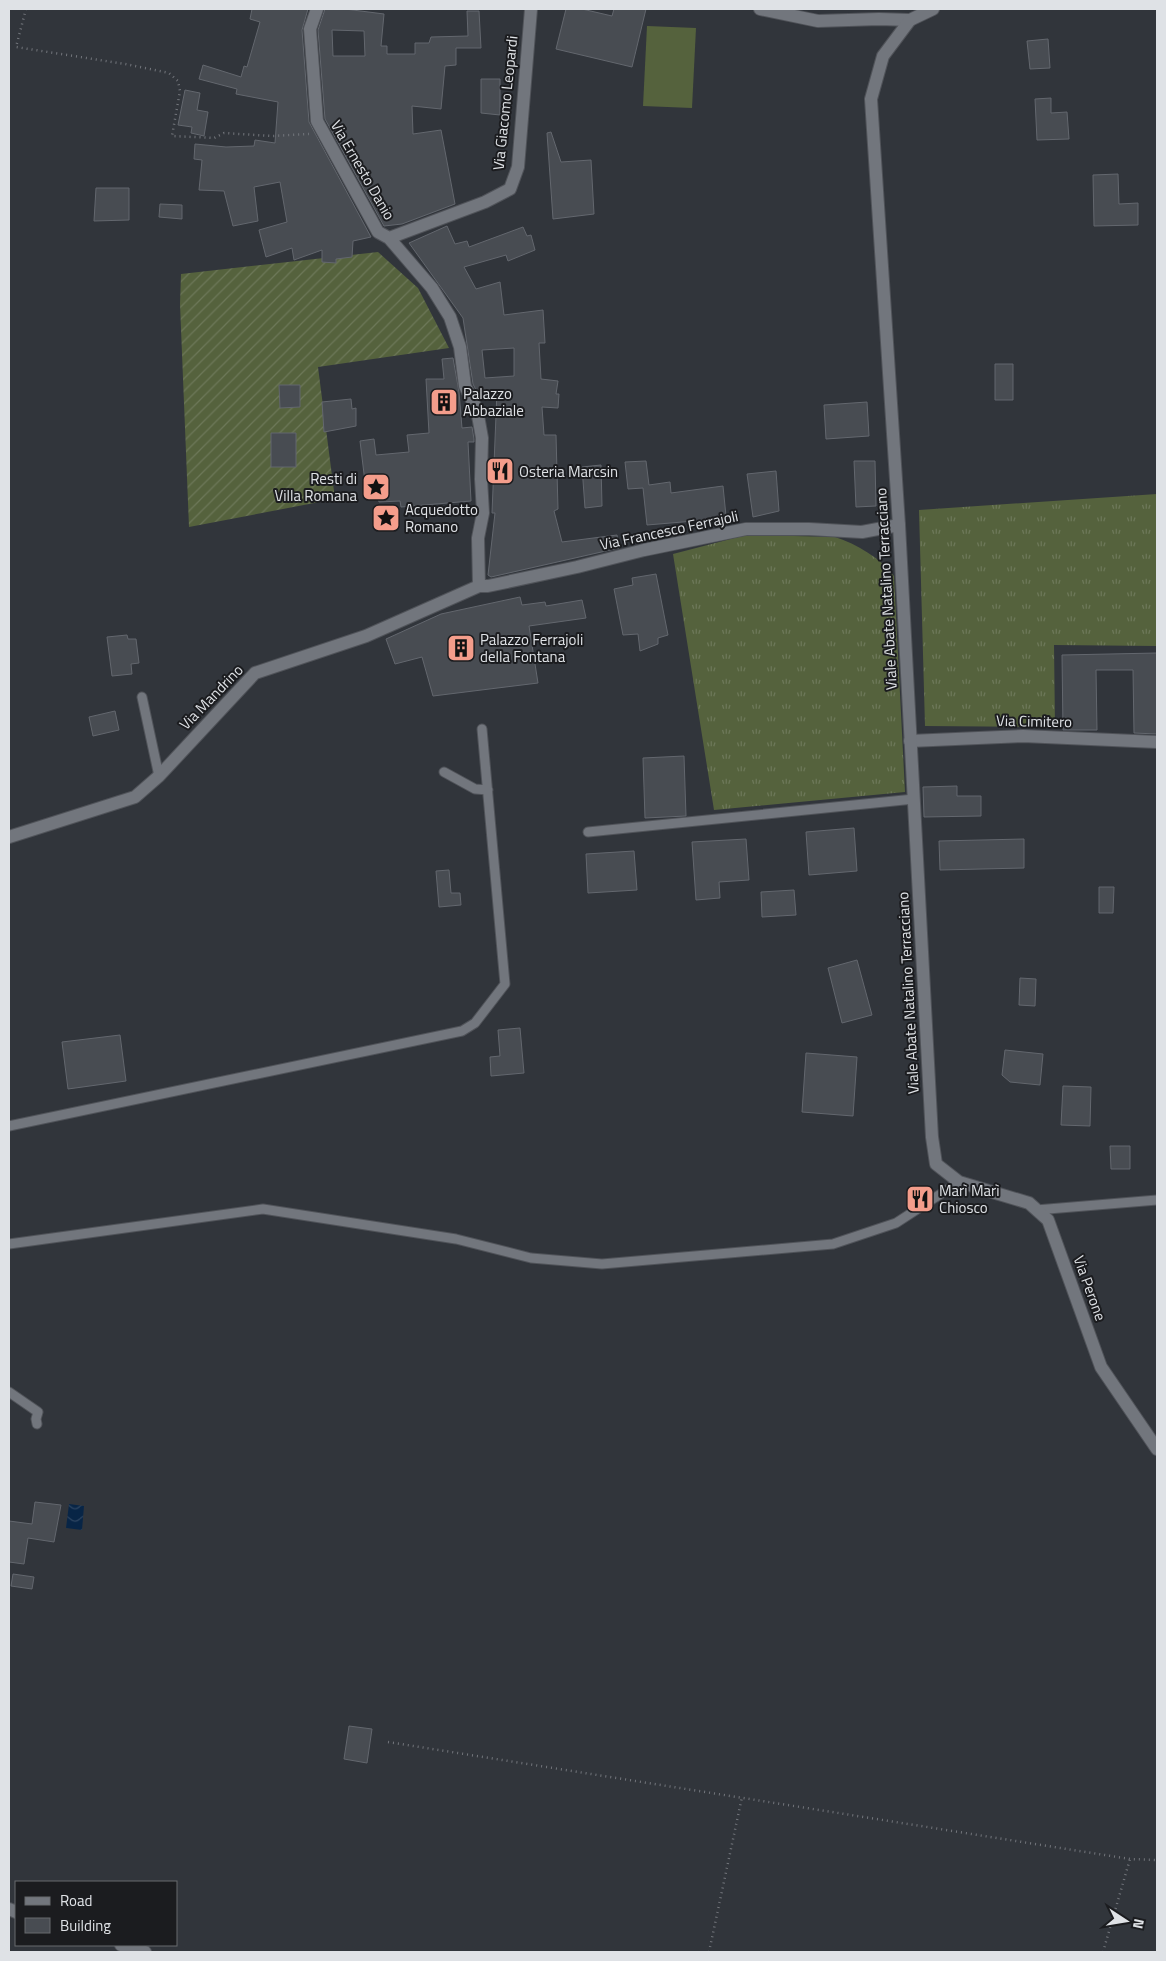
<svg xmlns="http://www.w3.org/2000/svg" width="1166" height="1961" font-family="'Titillium Web',sans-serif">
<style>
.grass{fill:url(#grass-tufts)}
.garden{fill:url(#garden-furrows)}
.pitch{fill:#55623d}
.water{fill:url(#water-waves)}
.building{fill:#484c52;stroke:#63676e;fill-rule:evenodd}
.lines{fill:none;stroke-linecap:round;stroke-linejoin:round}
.service-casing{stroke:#505359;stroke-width:11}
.minor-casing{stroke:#505359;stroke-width:14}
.tertiary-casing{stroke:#505359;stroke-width:14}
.path{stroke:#73767c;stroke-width:2.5;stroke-dasharray:1 4;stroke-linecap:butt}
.service{stroke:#72767d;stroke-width:9}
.minor{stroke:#72767d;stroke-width:12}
.tertiary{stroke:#72767d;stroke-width:12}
.labels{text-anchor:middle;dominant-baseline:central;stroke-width:4;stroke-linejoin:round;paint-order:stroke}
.street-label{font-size:15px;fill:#dfe2e6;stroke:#1b1c1f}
.poi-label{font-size:15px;fill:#dfe2e6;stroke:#1b1c1f;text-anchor:start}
</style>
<defs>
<pattern id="grass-tufts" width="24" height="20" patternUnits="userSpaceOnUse" patternTransform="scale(1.25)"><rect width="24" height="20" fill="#55623d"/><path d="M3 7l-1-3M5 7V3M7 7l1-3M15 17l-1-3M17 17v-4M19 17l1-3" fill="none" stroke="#6d7859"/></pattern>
<pattern id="garden-furrows" width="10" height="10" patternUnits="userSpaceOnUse" patternTransform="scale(1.25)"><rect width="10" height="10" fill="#55623d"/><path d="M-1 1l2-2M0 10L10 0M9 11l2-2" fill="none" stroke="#6d7859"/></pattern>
<pattern id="water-waves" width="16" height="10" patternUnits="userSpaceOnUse" patternTransform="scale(1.25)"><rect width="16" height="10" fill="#082546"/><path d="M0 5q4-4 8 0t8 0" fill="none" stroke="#2c4461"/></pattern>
</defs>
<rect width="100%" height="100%" fill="#31353b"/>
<path class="grass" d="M 1157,494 L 1157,646 L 1054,645 L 1055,727 L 925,726 L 919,510 Z
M 746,535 L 835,537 C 857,544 880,558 894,576 L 905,792 L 714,810 L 673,554 Z"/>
<path class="garden" d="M 378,252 L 418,288 L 449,348 L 318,367 L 335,499 L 189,527 L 180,304 L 181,274 Z"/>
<path class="pitch" d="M 647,26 L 696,28 L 692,108 L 643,106 Z"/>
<path class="water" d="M 69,1504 L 84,1506 L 82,1530 L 66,1528 Z"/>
<path class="building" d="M 252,9 L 308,9 L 302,30 L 309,122 L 371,237 L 353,241 L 352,257 L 336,259 L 336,263 L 322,262 L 322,250 L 294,260 L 292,248 L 266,257 L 259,230 L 287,222 L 280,182 L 254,187 L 258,221 L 233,226 L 224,191 L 199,190 L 202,160 L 194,159 L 195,144 L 226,147 L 254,146 L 255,140 L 275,143 L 278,102 L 236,94 L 237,89 L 199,79 L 203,65 L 241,77 L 244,66 L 247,67 L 260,22 L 250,19 Z
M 325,9 L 345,9 L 384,14 L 381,46 L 387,46 L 387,54 L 415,54 L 415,43 L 429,43 L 431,37 L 468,36 L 467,11 L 479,11 L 481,48 L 456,48 L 456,65 L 445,66 L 441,109 L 412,106 L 413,134 L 441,130 L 455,204 L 402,224 L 384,226 L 325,119 L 318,30 ZM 332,30 L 364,31 L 365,56 L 333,56 Z
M 566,9 L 582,9 L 612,16 L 614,9 L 646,9 L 632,67 L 556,49 Z
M 1048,39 L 1050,68 L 1030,69 L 1027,41 Z
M 481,79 L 500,79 L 500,115 L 481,113 Z
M 185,90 L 200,93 L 197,110 L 208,112 L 204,136 L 191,133 L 192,127 L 178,125 Z
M 1051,98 L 1051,113 L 1067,112 L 1069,139 L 1037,140 L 1035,99 Z
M 551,132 L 561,162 L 591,160 L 594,214 L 553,219 L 547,133 Z
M 1118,174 L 1119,204 L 1138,203 L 1138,225 L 1094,226 L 1093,175 Z
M 96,188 L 129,188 L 129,220 L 94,221 Z
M 160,204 L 182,205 L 182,219 L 159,217 Z
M 447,226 L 455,244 L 467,241 L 469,247 L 523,227 L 527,236 L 531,235 L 535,250 L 508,261 L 506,255 L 464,267 L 476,289 L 500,282 L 504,315 L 543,310 L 545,343 L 539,343 L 541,379 L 558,381 L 556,394 L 559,394 L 558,408 L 542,407 L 544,435 L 556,435 L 558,509 L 554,511 L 562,542 L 617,535 L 619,548 L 491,577 L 488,575 L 495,513 L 492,513 L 497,391 L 476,390 L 473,384 L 463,318 L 409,243 ZM 514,348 L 514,376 L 485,378 L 482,350 Z
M 453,358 L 459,392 L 462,428 L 472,427 L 474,439 L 474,442 L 468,442 L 471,501 L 401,507 L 400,501 L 379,502 L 375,481 L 365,482 L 360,441 L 374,439 L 376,455 L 409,452 L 407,435 L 429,433 L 426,379 L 444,379 L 442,359 Z
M 995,364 L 1013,364 L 1013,400 L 995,400 Z
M 279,385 L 300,385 L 300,407 L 280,408 Z
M 351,399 L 352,409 L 356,408 L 356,426 L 324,432 L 322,402 Z
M 867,402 L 869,436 L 826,439 L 824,405 Z
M 271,433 L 296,433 L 296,467 L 271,467 Z
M 646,461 L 649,485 L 670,482 L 671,493 L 723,486 L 726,516 L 694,521 L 647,525 L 643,488 L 628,489 L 625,462 Z
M 854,461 L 875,461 L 876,506 L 856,507 Z
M 601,465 L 602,506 L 585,508 L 582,467 Z
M 776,471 L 779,511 L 753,517 L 747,474 Z
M 656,574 L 668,635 L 658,638 L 658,644 L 640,651 L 638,634 L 623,635 L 614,589 L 633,585 L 632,578 Z
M 520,597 L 522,605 L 545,602 L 546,606 L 582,600 L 586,618 L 529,626 L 538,683 L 433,696 L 422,657 L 395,664 L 386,639 L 441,614 Z
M 127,635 L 128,639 L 136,639 L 139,663 L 131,664 L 132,674 L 112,676 L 107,637 Z
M 1157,653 L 1157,734 L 1134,733 L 1133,670 L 1096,670 L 1097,730 L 1063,730 L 1062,655 Z
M 115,711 L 119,730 L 93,736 L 89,717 Z
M 684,756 L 686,816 L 645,818 L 643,758 Z
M 957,786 L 957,796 L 981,796 L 981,816 L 924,817 L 923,787 Z
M 854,828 L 857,871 L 809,875 L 806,832 Z
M 746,839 L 749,880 L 719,882 L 720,898 L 696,900 L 692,842 Z
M 1024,839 L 1024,868 L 940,870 L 939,841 Z
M 634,851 L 637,890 L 588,893 L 586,854 Z
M 449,870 L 451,893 L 460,893 L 461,905 L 439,907 L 436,871 Z
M 1099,887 L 1114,887 L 1113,913 L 1099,913 Z
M 794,890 L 796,915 L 762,917 L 761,892 Z
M 857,960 L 872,1015 L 842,1023 L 828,968 Z
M 1020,978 L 1036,979 L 1035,1006 L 1019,1005 Z
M 520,1028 L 524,1073 L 491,1076 L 490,1057 L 500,1056 L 498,1030 Z
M 120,1035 L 126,1081 L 68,1089 L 62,1042 Z
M 1005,1050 L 1043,1054 L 1040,1085 L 1010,1082 L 1002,1075 Z
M 806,1053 L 857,1057 L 853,1116 L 802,1112 Z
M 1063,1086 L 1091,1087 L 1090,1126 L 1061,1125 Z
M 1110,1146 L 1130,1146 L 1130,1169 L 1111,1169 Z
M 35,1502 L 61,1505 L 54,1542 L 28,1538 L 24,1564 L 9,1562 L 9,1521 L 32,1524 Z
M 13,1574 L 34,1577 L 32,1589 L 11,1586 Z
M 349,1726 L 372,1729 L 367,1763 L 344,1759 Z"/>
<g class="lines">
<defs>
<path id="service" d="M 142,697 L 159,776
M 444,772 L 475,789 L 488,790
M 588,832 L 914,799
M 9,1126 L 462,1031 L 475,1023 L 505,984 L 482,729
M 1036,1210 L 1157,1200
M 9,1244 L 263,1209 L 456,1239 L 531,1258 L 602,1264 L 833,1244 L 896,1223 L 959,1182
M 9,1392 L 38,1412 L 36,1419 L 37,1424"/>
<path id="minor" d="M 317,9 L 310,29 L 317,121 L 378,232 L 389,238 L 432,288 L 450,317 L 460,347 L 465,386 L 477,410 L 482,438 L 481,479 L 483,513 L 478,538 L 479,586
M 760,9 L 818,21 L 879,19 L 910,20
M 389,238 L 485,202 L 510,189 L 518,167 L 531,9
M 910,741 L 1023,736 L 1157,742
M 9,837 L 135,797 L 159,776 L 255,673 L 366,636 L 479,586 L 488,586 L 577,567 L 644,550 L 746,529 L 809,529 L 862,532 L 899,525
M 9,1909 L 16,1912
M 121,1945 L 145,1952"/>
<path id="tertiary" d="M 933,9 L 910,20 L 883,56 L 871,99 L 899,525 L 932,1137 L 936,1164 L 959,1182 L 1029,1203 L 1048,1220 L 1101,1367 L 1157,1449"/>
</defs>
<use href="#service" class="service-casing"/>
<use href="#minor" class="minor-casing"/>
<use href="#tertiary" class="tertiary-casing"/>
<path class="path" d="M 26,9 L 16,47 L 125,64 L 169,73 L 178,81 L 180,91 L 172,136 L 214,138 L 224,133 L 272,136 L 309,134
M 388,1742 L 1130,1859 L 1157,1860
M 709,1952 L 742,1797
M 1103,1952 L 1130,1859"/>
<use href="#service" class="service"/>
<use href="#minor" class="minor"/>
<use href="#tertiary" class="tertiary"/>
</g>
<defs>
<symbol id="building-square" viewBox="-11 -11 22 22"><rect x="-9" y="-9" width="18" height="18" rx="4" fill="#f49d8b" stroke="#1b1c1f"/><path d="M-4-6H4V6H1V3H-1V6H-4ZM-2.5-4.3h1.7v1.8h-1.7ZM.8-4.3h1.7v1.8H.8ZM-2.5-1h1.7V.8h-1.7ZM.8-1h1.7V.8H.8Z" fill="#111"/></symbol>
<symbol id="restaurant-square" viewBox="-11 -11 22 22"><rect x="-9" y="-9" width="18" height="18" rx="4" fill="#f49d8b" stroke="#1b1c1f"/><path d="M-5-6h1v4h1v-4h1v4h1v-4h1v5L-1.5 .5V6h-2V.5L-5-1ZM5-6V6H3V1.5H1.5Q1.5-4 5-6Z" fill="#111"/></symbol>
<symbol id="sight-square" viewBox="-11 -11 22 22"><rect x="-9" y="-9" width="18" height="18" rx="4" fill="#f49d8b" stroke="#1b1c1f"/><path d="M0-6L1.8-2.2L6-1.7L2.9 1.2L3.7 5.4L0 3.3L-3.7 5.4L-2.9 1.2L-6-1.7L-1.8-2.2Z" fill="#111"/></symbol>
</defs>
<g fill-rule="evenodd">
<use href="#building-square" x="428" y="386" width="32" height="32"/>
<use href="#restaurant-square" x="484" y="455" width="32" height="32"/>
<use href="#sight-square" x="360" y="471" width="32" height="32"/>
<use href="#sight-square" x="370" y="502" width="32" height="32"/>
<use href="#building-square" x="445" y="632" width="32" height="32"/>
<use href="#restaurant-square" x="904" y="1183" width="32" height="32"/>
</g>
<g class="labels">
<g class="street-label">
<text transform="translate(505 103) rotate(-84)">Via Giacomo Leopardi</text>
<text transform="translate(363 170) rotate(60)">Via Ernesto Danio</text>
<text transform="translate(669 530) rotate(-12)">Via Francesco Ferrajoli</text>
<text transform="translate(886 589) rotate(-93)">Viale Abate Natalino Terracciano</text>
<text transform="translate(211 697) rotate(-46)">Via Mandrino</text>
<text transform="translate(1034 721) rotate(1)">Via Cimitero</text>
<text transform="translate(908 993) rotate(-93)">Viale Abate Natalino Terracciano</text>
<text transform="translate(1090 1288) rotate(70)">Via Perone</text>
</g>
<g class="poi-label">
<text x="463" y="393">Palazzo<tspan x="463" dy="17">Abbaziale</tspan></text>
<text x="519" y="471">Osteria Marcsin</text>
<text x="357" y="478" text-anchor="end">Resti di<tspan x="357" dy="17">Villa Romana</tspan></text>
<text x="405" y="509">Acquedotto<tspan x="405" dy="17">Romano</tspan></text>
<text x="480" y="639">Palazzo Ferrajoli<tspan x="480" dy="17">della Fontana</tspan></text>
<text x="939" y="1190">Marì Marì<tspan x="939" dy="17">Chiosco</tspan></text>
</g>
</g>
<rect width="1166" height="1961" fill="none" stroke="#dfe2e6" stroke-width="20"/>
<rect x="15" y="1881" width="162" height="65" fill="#1b1c1f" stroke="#696b6f"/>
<rect x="25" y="1897" width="25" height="8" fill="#72767d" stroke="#696b6f"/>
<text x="60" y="1906" font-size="15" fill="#dfe2e6">Road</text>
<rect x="25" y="1918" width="25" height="15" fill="#484c52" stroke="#696b6f"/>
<text x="60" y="1931" font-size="15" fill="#dfe2e6">Building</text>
<g transform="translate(1126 1921) rotate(102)" stroke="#1b1c1f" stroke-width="4" paint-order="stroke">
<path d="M0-4L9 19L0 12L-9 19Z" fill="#dfe2e6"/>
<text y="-8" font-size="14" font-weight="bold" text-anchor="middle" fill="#dfe2e6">N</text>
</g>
</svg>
